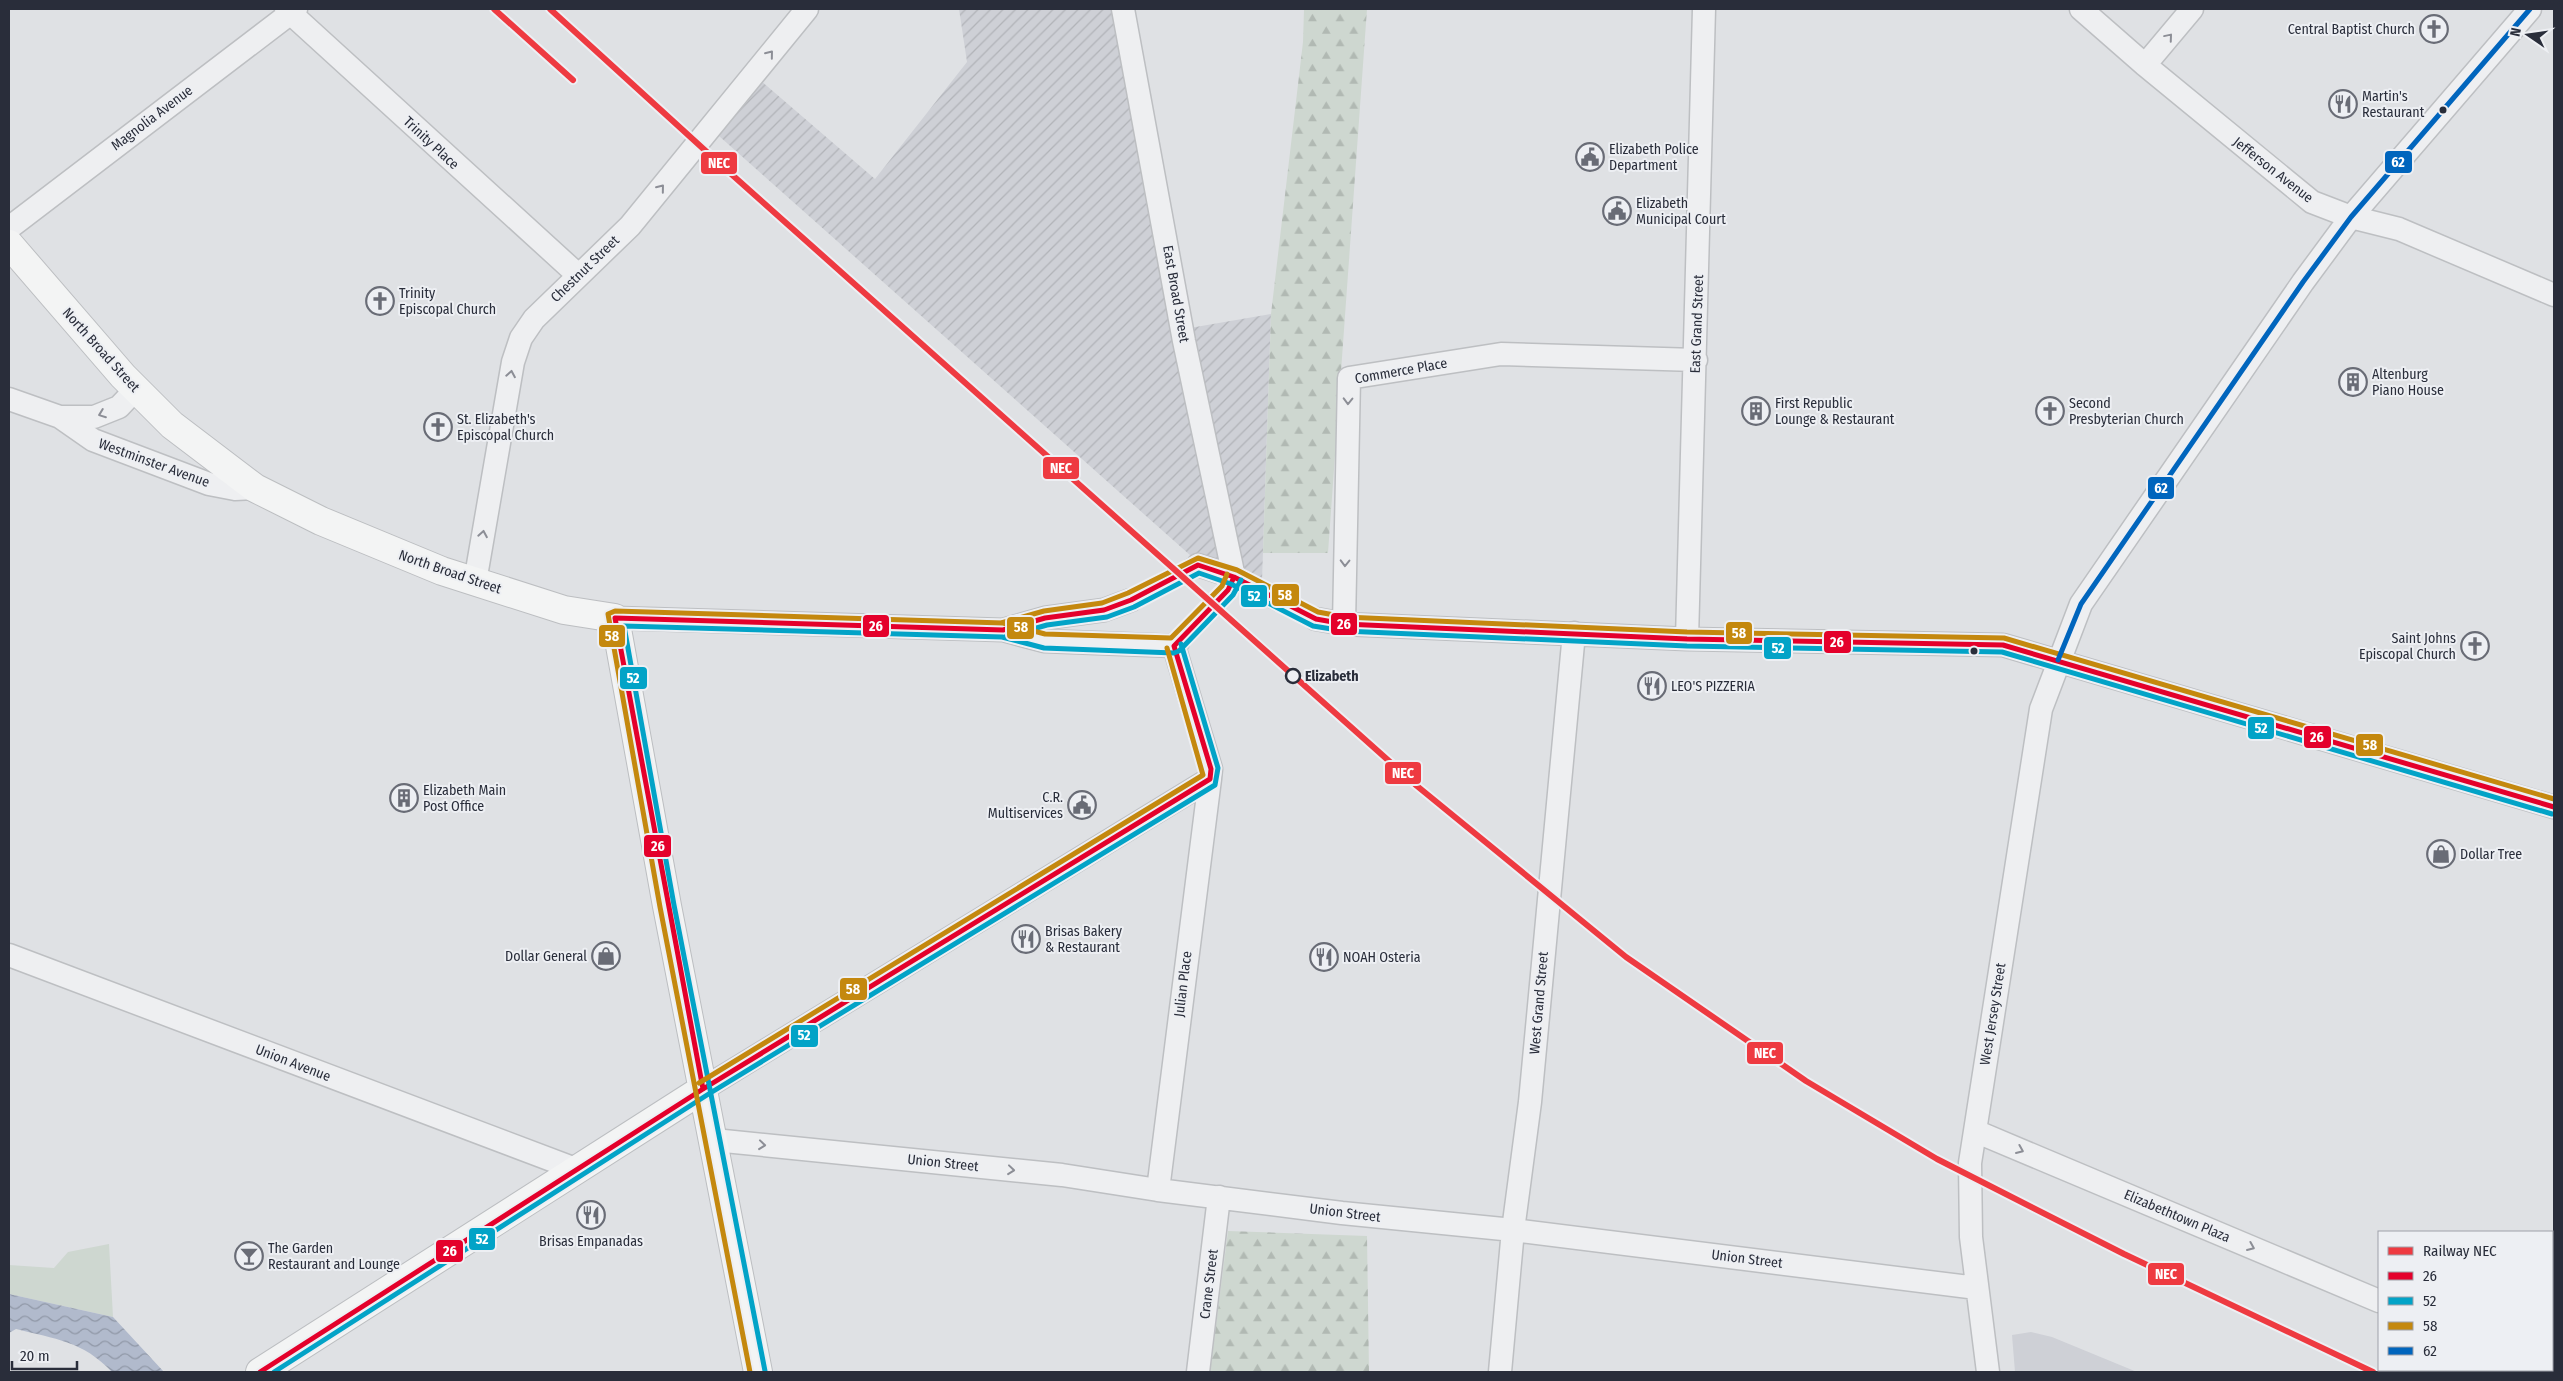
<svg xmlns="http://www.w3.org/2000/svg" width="2563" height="1381" font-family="'Fira Sans Condensed',sans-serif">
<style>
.built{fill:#ced0d6}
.industrial{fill:url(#industrial-furrows)}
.grass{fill:#ced7d0}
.forest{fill:url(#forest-firs)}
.water{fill:url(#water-waves)}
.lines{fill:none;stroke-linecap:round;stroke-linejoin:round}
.minor-tunnel{stroke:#bbbdc2;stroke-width:22;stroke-dasharray:22 11;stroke-linecap:butt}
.minor-casing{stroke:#bdbfc2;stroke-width:25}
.major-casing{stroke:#bcbec1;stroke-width:30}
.minor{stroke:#eeeff1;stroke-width:22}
.major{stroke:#f3f4f4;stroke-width:28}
.bus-1-casing{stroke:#edeff3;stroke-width:9}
.bus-2-casing{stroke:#edeff3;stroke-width:9}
.bus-3-casing{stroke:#edeff3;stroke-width:9}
.bus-4-casing{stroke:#edeff3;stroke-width:9}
.bus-1{stroke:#e4002b;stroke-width:5}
.bus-2{stroke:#02a3c7;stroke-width:5}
.bus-3{stroke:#c4880e;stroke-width:5}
.bus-4{stroke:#0065bd;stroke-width:5}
.rail-1-casing{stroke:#edeff3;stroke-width:10}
.rail-1{stroke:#ee3a41;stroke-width:6}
.oneway{stroke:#8c8e96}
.bus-dot{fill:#292d3a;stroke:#edeff3;stroke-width:2}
.stop-dot{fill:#edeff3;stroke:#292d3a;stroke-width:2.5}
.labels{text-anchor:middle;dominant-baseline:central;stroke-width:4;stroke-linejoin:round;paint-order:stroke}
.poi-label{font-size:14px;fill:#292d3a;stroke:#edeff3;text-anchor:start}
.street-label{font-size:14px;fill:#292d3a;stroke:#edeff3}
.stop-label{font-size:14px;font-weight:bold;fill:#292d3a;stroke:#edeff3;text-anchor:start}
.line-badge{stroke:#edeff3;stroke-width:2}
.badge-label{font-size:14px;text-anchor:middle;font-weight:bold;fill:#fff}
</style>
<defs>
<pattern id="industrial-furrows" width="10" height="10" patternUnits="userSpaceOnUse" patternTransform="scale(1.25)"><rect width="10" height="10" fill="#ced0d6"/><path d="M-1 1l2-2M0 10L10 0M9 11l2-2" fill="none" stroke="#b1b3b8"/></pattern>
<pattern id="forest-firs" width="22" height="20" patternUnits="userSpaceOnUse" patternTransform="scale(1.25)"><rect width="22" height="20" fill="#ced7d0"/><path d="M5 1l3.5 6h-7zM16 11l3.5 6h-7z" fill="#b1b9b3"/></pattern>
<pattern id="water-waves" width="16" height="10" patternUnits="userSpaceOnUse" patternTransform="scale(1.25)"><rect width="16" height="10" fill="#b1bacc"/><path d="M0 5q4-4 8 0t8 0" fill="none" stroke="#9098a7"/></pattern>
</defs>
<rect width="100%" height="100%" fill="#dfe1e4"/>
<path class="built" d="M 2031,1332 L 2052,1337 L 2137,1372 L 2015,1372 L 2012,1335 Z"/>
<path class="industrial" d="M 959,9 L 1122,9 L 1184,329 L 1271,314 L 1262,581 L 1218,580 L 719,136 L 761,81 L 875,179 L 967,62 Z"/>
<path class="grass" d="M 109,1244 L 113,1317 L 9,1294 L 9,1265 L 54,1268 L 68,1252 Z"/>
<path class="forest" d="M 1304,9 L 1367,9 L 1328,553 L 1263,553 L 1271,314 L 1303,42 Z
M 1228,1231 L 1367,1236 L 1369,1372 L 1210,1372 Z"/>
<path class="water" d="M 9,1294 L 113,1317 L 164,1372 L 112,1372 C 83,1341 55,1339 16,1329 L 9,1333 Z"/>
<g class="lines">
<path class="minor-tunnel" d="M 1260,592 L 1316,619
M 1131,600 L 1198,565
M 1178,642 L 1228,590"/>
<defs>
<path id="minor" d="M 286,9 L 578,275
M 1123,9 L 1184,341 L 1234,577
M 2081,9 L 2145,65 L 2312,202 L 2351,217 L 2399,229 L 2554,295
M 2145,65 L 2192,9
M 9,228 L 296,9
M 9,399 L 60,417 L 93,440 L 209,484 L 235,489 L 255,488
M 60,417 L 94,417 L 119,407 L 136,389
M 1198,565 L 1234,577 L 1260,592
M 475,582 L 513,362 L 521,338 L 534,319 L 630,226 L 807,9
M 615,618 L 1003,630 L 1044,641 L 1174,646 L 1178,642
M 1316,619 L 1344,624 L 1687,639 L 2003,645 L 2554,807
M 1344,624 L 1349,378 L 1501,354 L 1696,360
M 1003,630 L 1045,618 L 1104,610 L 1131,600
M 1687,639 L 1704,9
M 9,955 L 578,1170
M 703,1089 L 1210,779 L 1211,769 L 1174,646
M 1975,1131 L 2379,1301
M 714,1140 L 1062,1175 L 1158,1190 L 1342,1213 L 1513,1230 L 1977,1288
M 1158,1190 L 1210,779
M 2552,1283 L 2554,1266
M 2544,1370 L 2552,1372
M 1198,1372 L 1219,1197
M 1500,1372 L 1513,1230 L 1530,1102 L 1574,633
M 1988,1372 L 1971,1237 L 1970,1163 L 2041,709 L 2081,604 L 2303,282 L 2351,217 L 2530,9"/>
<path id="major" d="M 9,244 L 123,376 L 172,425 L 255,488 L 321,521 L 442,571 L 564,610 L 615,618 L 667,906 L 758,1372
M 260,1372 L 703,1089"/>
</defs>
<use href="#minor" class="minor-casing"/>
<use href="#major" class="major-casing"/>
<use href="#minor" class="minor"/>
<use href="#major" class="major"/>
<defs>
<path id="bus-1" d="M 703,1089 L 615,618 L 1003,630 L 1045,618 L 1104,610 L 1131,600 L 1198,565 L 1234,577 L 1316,619 L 1344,624 L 1687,639 L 2003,645 L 2554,807
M 260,1372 L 703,1089 L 1210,779 L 1211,769 L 1174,646 L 1228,590 L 1234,577"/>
<path id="bus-2" d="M 1005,637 L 1047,625 L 1107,617 L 1134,607 L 1199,573 L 1231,584 L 1313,626 L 1344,631 L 1687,646 L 2002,652 L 2552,814
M 765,1371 L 674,905 L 624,626 L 1002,637 L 1044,648 L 1174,653 L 1179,651 L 1233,595 L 1241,580
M 274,1372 L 707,1095 L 1215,785 L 1218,768 L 1181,644"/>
<path id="bus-3" d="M 1001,623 L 1044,611 L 1102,603 L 1128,593 L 1198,558 L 1237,570 L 1318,612 L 1345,617 L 1687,632 L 2004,638 L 2554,799
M 699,1083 L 1203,775 L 1167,648
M 750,1372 L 660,907 L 608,614 L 615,611 L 1003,623 L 1045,634 L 1171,638 L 1222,586 L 1227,574"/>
<path id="bus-4" d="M 2058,660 L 2081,604 L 2303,282 L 2351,217 L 2530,9"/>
</defs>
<use href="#bus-1" class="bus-1-casing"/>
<use href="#bus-2" class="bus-2-casing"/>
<use href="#bus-3" class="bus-3-casing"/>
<use href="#bus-4" class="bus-4-casing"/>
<use href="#bus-1" class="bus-1"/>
<use href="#bus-2" class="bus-2"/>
<use href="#bus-3" class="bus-3"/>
<use href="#bus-4" class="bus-4"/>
<defs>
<path id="rail-1" d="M 494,9 L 573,80
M 550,9 L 720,164 L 1417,786 L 1626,957 L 1806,1081 L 1937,1159 L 2124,1254 L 2373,1372"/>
</defs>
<use href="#rail-1" class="rail-1-casing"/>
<use href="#rail-1" class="rail-1"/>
</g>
<defs><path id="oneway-chevron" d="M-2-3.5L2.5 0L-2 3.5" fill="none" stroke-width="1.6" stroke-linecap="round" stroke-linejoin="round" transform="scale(1.25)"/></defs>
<g class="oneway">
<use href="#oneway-chevron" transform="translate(2169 37) rotate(-50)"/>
<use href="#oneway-chevron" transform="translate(770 54) rotate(-51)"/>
<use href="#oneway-chevron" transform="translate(661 188) rotate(-51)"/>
<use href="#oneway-chevron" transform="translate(511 374) rotate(-80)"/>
<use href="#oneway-chevron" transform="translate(1348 401) rotate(91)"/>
<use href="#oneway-chevron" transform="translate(102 414) rotate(159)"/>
<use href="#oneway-chevron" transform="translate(483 534) rotate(-80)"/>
<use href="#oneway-chevron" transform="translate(1345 563) rotate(91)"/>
<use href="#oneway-chevron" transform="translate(762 1145) rotate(6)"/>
<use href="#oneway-chevron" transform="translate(2020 1150) rotate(23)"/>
<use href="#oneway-chevron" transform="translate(1011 1170) rotate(6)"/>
<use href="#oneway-chevron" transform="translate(2251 1247) rotate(23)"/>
</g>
<defs>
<symbol id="church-ring" viewBox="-11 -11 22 22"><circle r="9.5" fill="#edeff3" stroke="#696c76" stroke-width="1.5"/><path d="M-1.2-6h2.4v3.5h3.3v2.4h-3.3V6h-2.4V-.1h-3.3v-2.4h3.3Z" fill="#696c76"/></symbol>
<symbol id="restaurant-ring" viewBox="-11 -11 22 22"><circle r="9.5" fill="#edeff3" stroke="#696c76" stroke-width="1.5"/><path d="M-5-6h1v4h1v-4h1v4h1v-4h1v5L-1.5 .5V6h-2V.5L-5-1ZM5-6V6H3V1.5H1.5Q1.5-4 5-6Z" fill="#696c76"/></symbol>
<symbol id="civic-ring" viewBox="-11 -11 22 22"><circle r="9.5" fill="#edeff3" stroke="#696c76" stroke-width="1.5"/><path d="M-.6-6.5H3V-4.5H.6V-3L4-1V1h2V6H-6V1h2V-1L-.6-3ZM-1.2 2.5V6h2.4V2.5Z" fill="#696c76"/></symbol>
<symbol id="building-ring" viewBox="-11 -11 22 22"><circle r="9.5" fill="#edeff3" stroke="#696c76" stroke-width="1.5"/><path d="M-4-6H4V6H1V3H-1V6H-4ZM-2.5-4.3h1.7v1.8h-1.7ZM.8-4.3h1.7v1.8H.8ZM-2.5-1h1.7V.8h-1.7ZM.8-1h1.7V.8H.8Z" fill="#696c76"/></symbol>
<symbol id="shop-ring" viewBox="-11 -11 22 22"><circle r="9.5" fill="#edeff3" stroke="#696c76" stroke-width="1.5"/><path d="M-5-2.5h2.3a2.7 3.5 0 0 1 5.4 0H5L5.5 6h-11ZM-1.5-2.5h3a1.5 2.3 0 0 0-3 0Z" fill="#696c76"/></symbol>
<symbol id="bar-ring" viewBox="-11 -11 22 22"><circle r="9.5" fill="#edeff3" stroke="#696c76" stroke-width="1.5"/><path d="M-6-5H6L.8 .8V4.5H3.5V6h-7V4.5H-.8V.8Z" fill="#696c76"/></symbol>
</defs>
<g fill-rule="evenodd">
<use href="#church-ring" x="2418" y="13" width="32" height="32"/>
<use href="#restaurant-ring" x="2327" y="88" width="32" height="32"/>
<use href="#civic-ring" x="1574" y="141" width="32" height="32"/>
<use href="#civic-ring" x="1601" y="195" width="32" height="32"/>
<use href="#church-ring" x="364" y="285" width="32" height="32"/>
<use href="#building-ring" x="2337" y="366" width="32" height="32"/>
<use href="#building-ring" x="1740" y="395" width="32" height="32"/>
<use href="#church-ring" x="2034" y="395" width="32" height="32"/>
<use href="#church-ring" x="422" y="411" width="32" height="32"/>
<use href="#church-ring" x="2459" y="630" width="32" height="32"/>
<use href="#restaurant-ring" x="1636" y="670" width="32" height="32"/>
<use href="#building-ring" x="388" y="782" width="32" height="32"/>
<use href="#civic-ring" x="1066" y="789" width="32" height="32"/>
<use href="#shop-ring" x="2425" y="838" width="32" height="32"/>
<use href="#restaurant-ring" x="1010" y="923" width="32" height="32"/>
<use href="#shop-ring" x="590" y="940" width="32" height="32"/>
<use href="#restaurant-ring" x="1308" y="941" width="32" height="32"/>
<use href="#restaurant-ring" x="575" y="1199" width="32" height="32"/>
<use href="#bar-ring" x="233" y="1240" width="32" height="32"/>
</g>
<g class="bus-dot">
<circle cx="2443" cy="110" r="4.5"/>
<circle cx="1974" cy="651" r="4.5"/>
</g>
<circle class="stop-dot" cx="1293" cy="676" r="7"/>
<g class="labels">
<g class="poi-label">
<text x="2415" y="29" text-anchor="end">Central Baptist Church</text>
<text x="2362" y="96">Martin's<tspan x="2362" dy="16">Restaurant</tspan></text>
<text x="1609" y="149">Elizabeth Police<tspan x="1609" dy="16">Department</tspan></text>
<text x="1636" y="203">Elizabeth<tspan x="1636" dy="16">Municipal Court</tspan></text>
<text x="399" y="293">Trinity<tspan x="399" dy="16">Episcopal Church</tspan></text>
<text x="2372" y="374">Altenburg<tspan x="2372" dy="16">Piano House</tspan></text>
<text x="1775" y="403">First Republic<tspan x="1775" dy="16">Lounge &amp; Restaurant</tspan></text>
<text x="2069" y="403">Second<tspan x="2069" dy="16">Presbyterian Church</tspan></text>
<text x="457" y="419">St. Elizabeth's<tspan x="457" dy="16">Episcopal Church</tspan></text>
<text x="2456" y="638" text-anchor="end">Saint Johns<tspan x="2456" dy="16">Episcopal Church</tspan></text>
<text x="1671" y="686">LEO'S PIZZERIA</text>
<text x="423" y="790">Elizabeth Main<tspan x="423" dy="16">Post Office</tspan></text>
<text x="1063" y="797" text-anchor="end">C.R.<tspan x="1063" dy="16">Multiservices</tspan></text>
<text x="2460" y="854">Dollar Tree</text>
<text x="1045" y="931">Brisas Bakery<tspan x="1045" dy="16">&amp; Restaurant</tspan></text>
<text x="587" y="956" text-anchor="end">Dollar General</text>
<text x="1343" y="957">NOAH Osteria</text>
<text x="591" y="1241" text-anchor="middle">Brisas Empanadas</text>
<text x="268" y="1248">The Garden<tspan x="268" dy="16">Restaurant and Lounge</tspan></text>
</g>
<g class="street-label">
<text transform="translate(152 118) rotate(-37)">Magnolia Avenue</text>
<text transform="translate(431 143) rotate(43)">Trinity Place</text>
<text transform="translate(2273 170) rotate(38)">Jefferson Avenue</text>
<text transform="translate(585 269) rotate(-44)">Chestnut Street</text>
<text transform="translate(1176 294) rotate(80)">East Broad Street</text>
<text transform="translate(1697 324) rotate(-88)">East Grand Street</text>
<text transform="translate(101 350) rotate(48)">North Broad Street</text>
<text transform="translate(1401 371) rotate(-10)">Commerce Place</text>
<text transform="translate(154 463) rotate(20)">Westminster Avenue</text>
<text transform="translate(450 572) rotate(19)">North Broad Street</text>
<text transform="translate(1183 984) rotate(-83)">Julian Place</text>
<text transform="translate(1539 1003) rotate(-85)">West Grand Street</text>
<text transform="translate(1993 1014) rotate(-81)">West Jersey Street</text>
<text transform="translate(293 1063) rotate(21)">Union Avenue</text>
<text transform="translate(943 1163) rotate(6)">Union Street</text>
<text transform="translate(1345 1213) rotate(7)">Union Street</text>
<text transform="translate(2177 1216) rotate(23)">Elizabethtown Plaza</text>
<text transform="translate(1747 1259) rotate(7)">Union Street</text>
<text transform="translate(1209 1284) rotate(-83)">Crane Street</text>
</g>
<g class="stop-label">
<text x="1305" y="676">Elizabeth</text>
</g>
</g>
<g class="line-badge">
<rect x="2384" y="150" width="29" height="24" rx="5" fill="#0065bd"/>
<rect x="700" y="151" width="38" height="24" rx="5" fill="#ee3a41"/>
<rect x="1042" y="456" width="38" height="24" rx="5" fill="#ee3a41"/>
<rect x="2147" y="476" width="28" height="24" rx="5" fill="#0065bd"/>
<rect x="1271" y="583" width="29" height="24" rx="5" fill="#c4880e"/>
<rect x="1240" y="584" width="28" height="24" rx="5" fill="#02a3c7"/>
<rect x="1330" y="612" width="28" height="24" rx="5" fill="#e4002b"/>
<rect x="862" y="614" width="28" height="24" rx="5" fill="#e4002b"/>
<rect x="1006" y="616" width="29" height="24" rx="5" fill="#c4880e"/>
<rect x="1725" y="621" width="28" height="24" rx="5" fill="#c4880e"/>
<rect x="598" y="624" width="28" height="24" rx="5" fill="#c4880e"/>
<rect x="1823" y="630" width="29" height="24" rx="5" fill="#e4002b"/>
<rect x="1763" y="636" width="29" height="24" rx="5" fill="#02a3c7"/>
<rect x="619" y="666" width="29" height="24" rx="5" fill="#02a3c7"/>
<rect x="2247" y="716" width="28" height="24" rx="5" fill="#02a3c7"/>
<rect x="2303" y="725" width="29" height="24" rx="5" fill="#e4002b"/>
<rect x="2355" y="733" width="29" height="24" rx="5" fill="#c4880e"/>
<rect x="1384" y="761" width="38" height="24" rx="5" fill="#ee3a41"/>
<rect x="643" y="834" width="29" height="24" rx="5" fill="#e4002b"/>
<rect x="839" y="977" width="29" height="24" rx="5" fill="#c4880e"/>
<rect x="790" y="1024" width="29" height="24" rx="5" fill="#02a3c7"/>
<rect x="1746" y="1041" width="38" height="24" rx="5" fill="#ee3a41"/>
<rect x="468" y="1227" width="28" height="24" rx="5" fill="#02a3c7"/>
<rect x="435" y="1239" width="29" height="24" rx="5" fill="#e4002b"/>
<rect x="2147" y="1262" width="38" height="24" rx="5" fill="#ee3a41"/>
</g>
<g class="badge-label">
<text x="2398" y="167">62</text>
<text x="719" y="168">NEC</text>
<text x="1061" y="473">NEC</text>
<text x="2161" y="493">62</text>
<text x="1285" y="600">58</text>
<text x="1254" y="601">52</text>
<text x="1344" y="629">26</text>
<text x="876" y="631">26</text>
<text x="1021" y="632">58</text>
<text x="1739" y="638">58</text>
<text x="612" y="641">58</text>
<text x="1837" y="647">26</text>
<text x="1778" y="653">52</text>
<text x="633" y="683">52</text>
<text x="2261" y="733">52</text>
<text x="2317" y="742">26</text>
<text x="2370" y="750">58</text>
<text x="1403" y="778">NEC</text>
<text x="658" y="851">26</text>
<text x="853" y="994">58</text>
<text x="804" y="1040">52</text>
<text x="1765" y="1058">NEC</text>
<text x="482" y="1244">52</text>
<text x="450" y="1256">26</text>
<text x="2166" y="1279">NEC</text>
</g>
<rect width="2563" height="1381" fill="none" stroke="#292d3a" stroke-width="20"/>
<rect x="2378" y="1231" width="175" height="140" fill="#edeff3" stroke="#9fa1a9"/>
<rect x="2388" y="1247" width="25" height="8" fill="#ee3a41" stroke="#9fa1a9"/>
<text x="2423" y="1256" font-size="15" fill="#292d3a">Railway NEC</text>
<rect x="2388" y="1272" width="25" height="8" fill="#e4002b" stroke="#9fa1a9"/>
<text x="2423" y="1281" font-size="15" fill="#292d3a">26</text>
<rect x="2388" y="1297" width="25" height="8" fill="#02a3c7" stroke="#9fa1a9"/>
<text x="2423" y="1306" font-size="15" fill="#292d3a">52</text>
<rect x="2388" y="1322" width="25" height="8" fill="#c4880e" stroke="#9fa1a9"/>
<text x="2423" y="1331" font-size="15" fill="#292d3a">58</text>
<rect x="2388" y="1347" width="25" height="8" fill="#0065bd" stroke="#9fa1a9"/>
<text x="2423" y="1356" font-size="15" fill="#292d3a">62</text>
<g transform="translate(2528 35) rotate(283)" stroke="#edeff3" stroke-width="4" paint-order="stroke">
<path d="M0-4L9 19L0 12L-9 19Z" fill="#292d3a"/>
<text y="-8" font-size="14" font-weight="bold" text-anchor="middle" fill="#292d3a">N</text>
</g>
<path d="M12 1361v8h65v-8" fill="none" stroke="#292d3a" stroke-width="2.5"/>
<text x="20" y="1361" font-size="15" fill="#292d3a" stroke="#edeff3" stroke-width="4" paint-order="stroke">20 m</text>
</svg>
